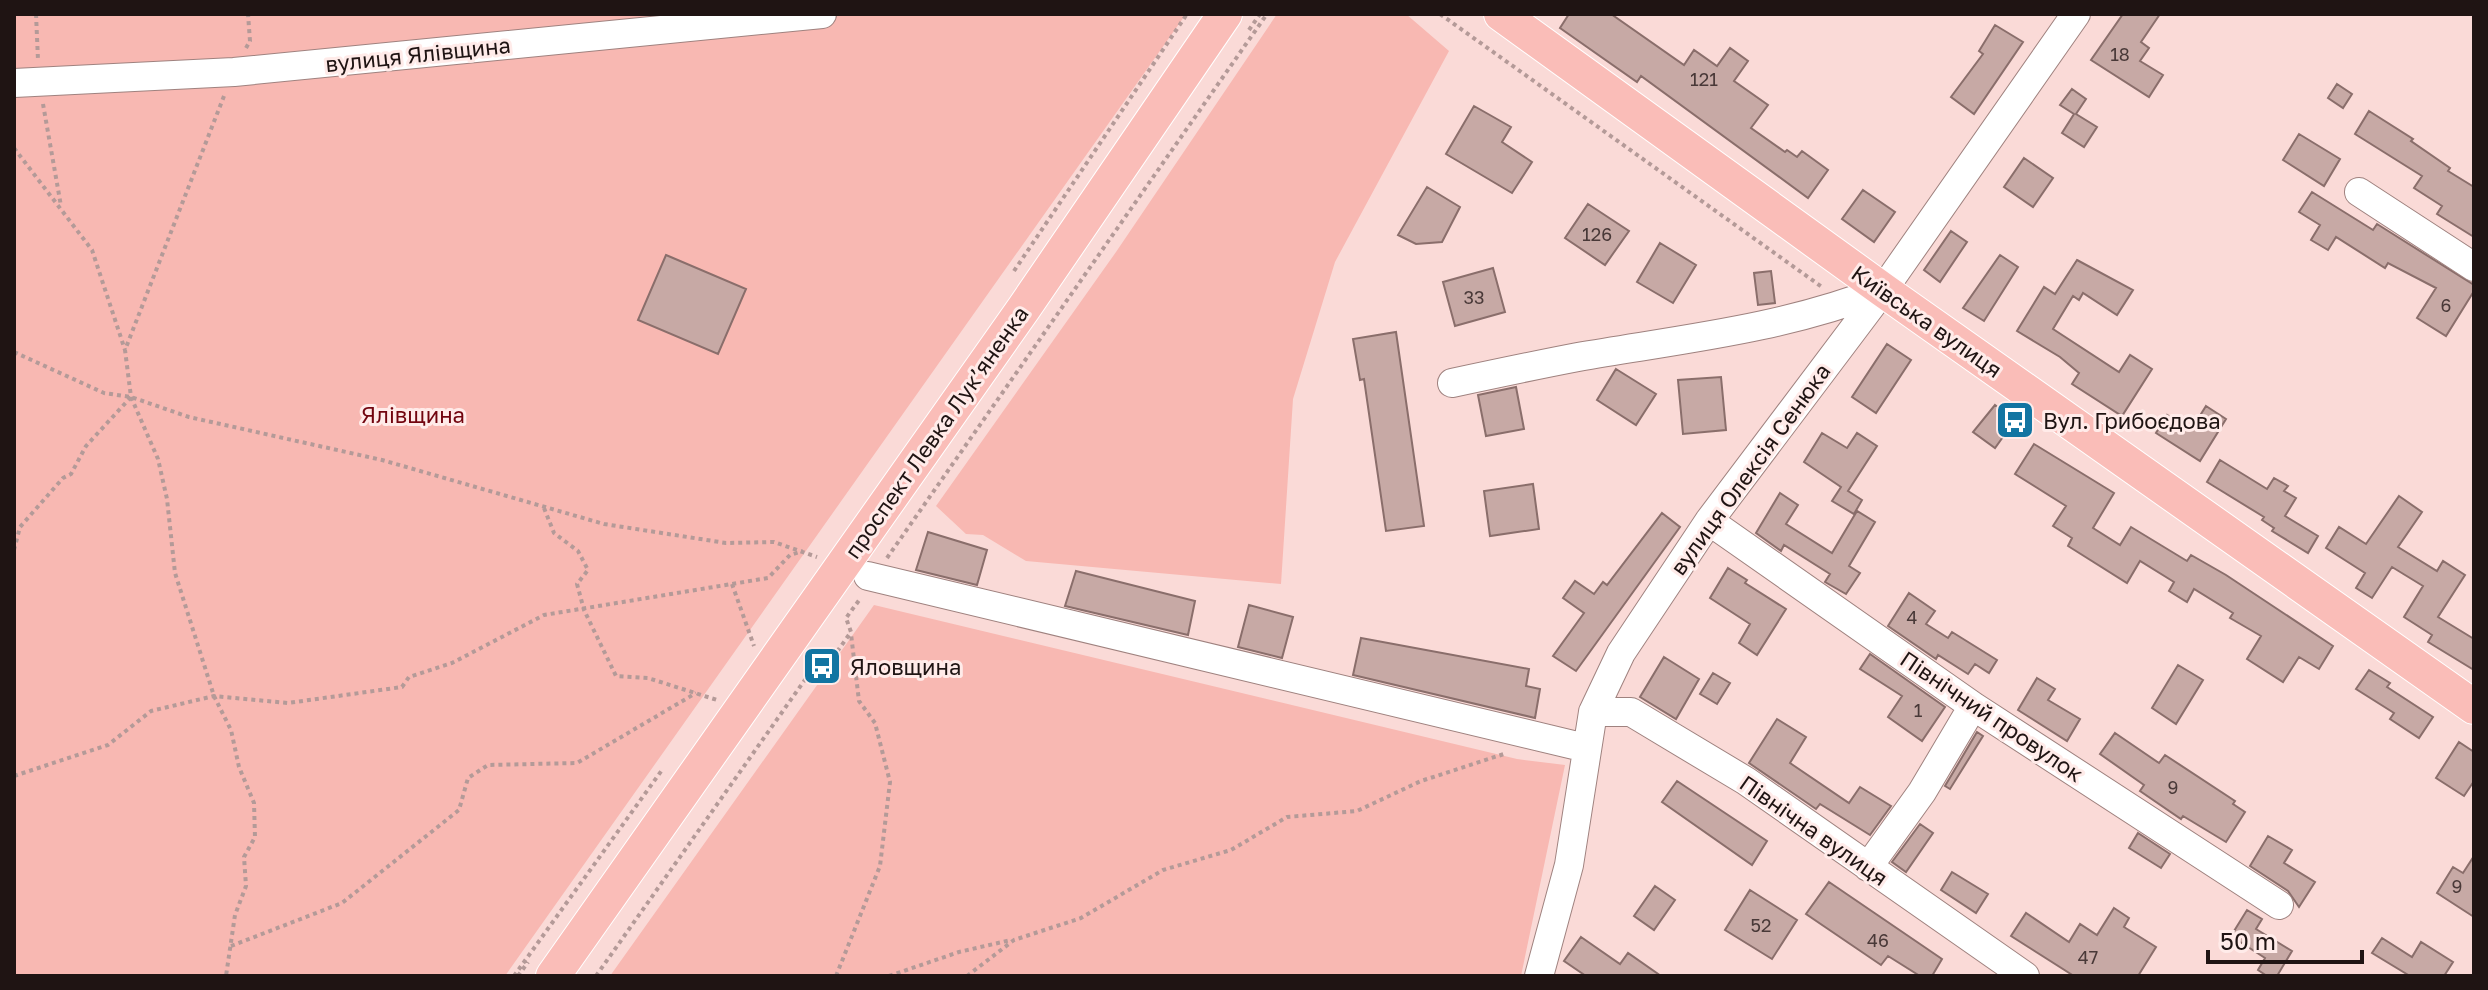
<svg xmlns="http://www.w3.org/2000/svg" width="2488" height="990" font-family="'Golos Text',sans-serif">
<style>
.green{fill:#f8b8b2}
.building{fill:#c7a9a5;stroke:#8a6e6b;stroke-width:2}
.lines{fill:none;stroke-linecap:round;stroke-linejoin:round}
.minor-casing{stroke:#9f827f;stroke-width:30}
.major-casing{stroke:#fff;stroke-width:36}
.path{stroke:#b49a98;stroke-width:4;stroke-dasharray:4 4;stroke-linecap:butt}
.minor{stroke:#fff;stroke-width:28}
.major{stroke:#fabdb8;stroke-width:34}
.labels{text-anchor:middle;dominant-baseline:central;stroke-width:6;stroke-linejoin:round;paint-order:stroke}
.number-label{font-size:18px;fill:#493938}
.street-label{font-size:22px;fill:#1f1413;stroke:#ffebe9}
.park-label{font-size:22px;fill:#72050f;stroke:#ffebe9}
.poi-label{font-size:22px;fill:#1f1413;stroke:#ffebe9;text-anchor:start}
</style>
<rect width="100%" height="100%" fill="#fadad7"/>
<path class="green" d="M 14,14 L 1186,14 L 505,976 L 14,976 Z
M 1277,14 L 1406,14 L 1449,51 L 1335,262 L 1293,399 L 1281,584 L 1026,561 L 983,535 L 966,534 L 936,506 L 1116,252 Z
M 874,605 L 1517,759 L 1565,765 L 1521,976 L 610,976 Z"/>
<path class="building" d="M 1569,14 L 1611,14 L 1684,65 L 1694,50 L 1717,66 L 1730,48 L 1748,61 L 1734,81 L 1768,105 L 1751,128 L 1785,152 L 1787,150 L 1797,157 L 1802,151 L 1828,170 L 1808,198 L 1641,76 L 1637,82 L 1560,28 Z
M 2123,14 L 2160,14 L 2141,42 L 2149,48 L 2140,61 L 2163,75 L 2149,97 L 2091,60 Z
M 1995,25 L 2023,42 L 1974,114 L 1951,97 L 1983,54 L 1979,51 Z
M 2337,84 L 2352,94 L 2343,108 L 2328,98 Z
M 2072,89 L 2086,99 L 2076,114 L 2097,127 L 2084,147 L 2062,133 L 2074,114 L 2060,105 Z
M 1474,106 L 1511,127 L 1502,142 L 1532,162 L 1512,193 L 1446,154 Z
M 2369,111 L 2413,139 L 2411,141 L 2450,168 L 2448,171 L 2474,187 L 2474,237 L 2437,214 L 2442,206 L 2414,188 L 2422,176 L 2355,134 Z
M 2299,134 L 2340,159 L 2324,186 L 2283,160 Z
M 2024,158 L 2053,178 L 2033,207 L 2004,187 Z
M 1427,187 L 1460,207 L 1442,242 L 1416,244 L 1398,235 Z
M 1863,190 L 1895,212 L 1874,242 L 1842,219 Z
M 2312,192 L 2373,230 L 2377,224 L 2474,285 L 2474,291 L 2446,336 L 2417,318 L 2436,288 L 2388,263 L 2385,268 L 2336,237 L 2328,250 L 2311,240 L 2320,225 L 2299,212 Z
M 1588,204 L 1629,231 L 1605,265 L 1565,238 Z
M 1951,231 L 1967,242 L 1940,282 L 1924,270 Z
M 1660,243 L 1696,265 L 1673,303 L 1637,282 Z
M 666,255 L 746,289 L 718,354 L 638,320 Z
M 2000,255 L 2018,267 L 1984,321 L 1963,308 Z
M 2077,260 L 2133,290 L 2117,315 L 2083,293 L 2079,300 L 2073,296 L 2053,329 L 2119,372 L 2130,355 L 2152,369 L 2122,416 L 2072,384 L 2079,373 L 2060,357 L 2017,331 L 2044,287 L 2055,294 Z
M 1493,268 L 1505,312 L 1455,326 L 1443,282 Z
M 1771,271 L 1775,303 L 1758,305 L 1754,273 Z
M 1396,332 L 1424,526 L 1386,531 L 1364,379 L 1360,380 L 1353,339 Z
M 1887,344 L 1911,360 L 1876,413 L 1852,397 Z
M 1616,369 L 1656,394 L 1636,425 L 1597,400 Z
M 1721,377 L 1726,430 L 1683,434 L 1678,380 Z
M 1516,387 L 1524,429 L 1486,436 L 1478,395 Z
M 1995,405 L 2015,420 L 1995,448 L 1973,432 Z
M 2206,406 L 2226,419 L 2200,461 L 2156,433 L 2167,415 L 2191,430 Z
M 1822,433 L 1847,448 L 1857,433 L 1877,446 L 1848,491 L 1862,500 L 1854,514 L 1832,501 L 1841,487 L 1804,462 Z
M 2034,444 L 2114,493 L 2093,528 L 2120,545 L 2131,527 L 2187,561 L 2191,555 L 2226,575 L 2333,646 L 2319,669 L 2299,657 L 2283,682 L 2247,659 L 2261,636 L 2230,618 L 2233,613 L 2194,589 L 2187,602 L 2169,591 L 2174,582 L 2140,561 L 2127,583 L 2068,546 L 2072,538 L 2053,526 L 2066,506 L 2015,474 Z
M 2220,460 L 2267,489 L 2274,478 L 2288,486 L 2284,491 L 2296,498 L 2285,516 L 2318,536 L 2308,553 L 2272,531 L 2274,528 L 2262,520 L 2264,517 L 2207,482 Z
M 1533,484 L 1539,529 L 1490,536 L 1484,491 Z
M 1780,493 L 1798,505 L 1786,524 L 1832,553 L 1857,511 L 1875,522 L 1849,566 L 1860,573 L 1846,594 L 1825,582 L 1830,574 L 1784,545 L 1781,551 L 1756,533 Z
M 2399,496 L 2422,512 L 2398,547 L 2437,571 L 2443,561 L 2465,575 L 2438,617 L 2474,639 L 2474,670 L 2428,642 L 2432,635 L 2404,617 L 2423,586 L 2392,567 L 2372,598 L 2356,588 L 2365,573 L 2326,548 L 2339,527 L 2366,544 Z
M 1662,513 L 1680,527 L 1576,671 L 1553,656 L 1584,613 L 1563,598 L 1575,581 L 1594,594 L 1603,582 L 1607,585 Z
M 928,532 L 987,550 L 977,585 L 916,570 Z
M 1728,568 L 1747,580 L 1745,583 L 1786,609 L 1757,655 L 1739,643 L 1750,624 L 1710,598 Z
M 1076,571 L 1195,601 L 1188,635 L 1065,606 Z
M 1909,593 L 1935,611 L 1926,624 L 1948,638 L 1952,632 L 1997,660 L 1989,673 L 1975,664 L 1968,674 L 1938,655 L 1936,659 L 1888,626 Z
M 1249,605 L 1293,617 L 1282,658 L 1238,647 Z
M 1361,638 L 1529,669 L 1526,686 L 1540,689 L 1535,718 L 1353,675 Z
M 1870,654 L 1945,707 L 1922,741 L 1888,717 L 1902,696 L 1860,669 Z
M 1664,657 L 1699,679 L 1676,719 L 1640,697 Z
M 2178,665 L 2203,680 L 2176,724 L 2152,708 Z
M 2369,670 L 2390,683 L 2387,687 L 2433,717 L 2419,738 L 2390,719 L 2394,713 L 2356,689 Z
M 1713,673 L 1730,683 L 1717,704 L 1700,694 Z
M 2037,678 L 2055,689 L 2048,700 L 2080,719 L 2067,741 L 2018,710 Z
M 1777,719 L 1806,737 L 1790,763 L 1849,803 L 1860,787 L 1891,806 L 1870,835 L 1820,804 L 1816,809 L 1749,763 Z
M 1977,732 L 1983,736 L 1950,789 L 1945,786 Z
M 2115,733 L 2159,763 L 2165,755 L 2235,801 L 2233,804 L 2245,812 L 2226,842 L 2183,816 L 2181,819 L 2140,791 L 2144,785 L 2100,754 Z
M 2459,742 L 2474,752 L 2474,781 L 2464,796 L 2436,778 Z
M 1677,781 L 1767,841 L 1752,865 L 1662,802 Z
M 1920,824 L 1933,833 L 1906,872 L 1892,862 Z
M 2138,833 L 2170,854 L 2161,868 L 2129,848 Z
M 2268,836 L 2292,850 L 2284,863 L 2315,882 L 2299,907 L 2288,891 L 2250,866 Z
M 2474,856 L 2474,917 L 2437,893 L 2453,867 L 2463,873 Z
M 1952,872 L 1988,894 L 1976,913 L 1941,890 Z
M 1829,882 L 1942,959 L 1932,976 L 1920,976 L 1888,956 L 1881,965 L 1806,914 Z
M 1655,886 L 1675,900 L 1654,930 L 1634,916 Z
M 1750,890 L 1797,920 L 1772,959 L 1725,930 Z
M 2114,908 L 2129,918 L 2124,927 L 2156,947 L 2138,976 L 2074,976 L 2011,936 L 2026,913 L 2069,942 L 2080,924 L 2097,935 Z
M 2247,910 L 2262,919 L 2256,929 L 2292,951 L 2277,976 L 2267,976 L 2258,970 L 2265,958 L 2231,936 Z
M 1581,937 L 1620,964 L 1628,953 L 1661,976 L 1586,976 L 1564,961 Z
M 2382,938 L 2412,957 L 2421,942 L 2453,962 L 2444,976 L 2410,976 L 2372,953 Z"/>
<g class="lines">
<defs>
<path id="minor" d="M 14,83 L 234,72 L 822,14
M 2359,192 L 2474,267
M 1452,383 C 1494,374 1536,365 1578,357 C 1682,339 1782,329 1882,290
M 1709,521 L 1973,706 L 2279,905
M 868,576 L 1586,748
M 1593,712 L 1631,712 L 1746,781 L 2025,976
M 1868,867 L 1922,792 L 1973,706
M 1539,976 L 1569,865 L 1593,712 L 1621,653 L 1709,521 L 1883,290 L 2076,14"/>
<path id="major" d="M 1501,14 L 1883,290 L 2474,707
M 553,976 L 1024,308 L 1225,14"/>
</defs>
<use href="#minor" class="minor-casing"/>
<use href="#major" class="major-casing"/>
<path class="path" d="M 36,14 L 38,60
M 1440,14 L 1822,287
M 1249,30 L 1260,14
M 246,48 L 250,41 L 248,14
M 224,96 L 125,350 L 131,397 L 158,459 L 167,499 L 175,573 L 214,696 L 231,730 L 239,767 L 254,803 L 255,837 L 244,857 L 246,886 L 235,915 L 226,976
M 43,104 L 61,206
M 14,148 L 92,250 L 125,350
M 1014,271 L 1187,14
M 14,352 L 104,393 L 131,397 L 189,417 L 382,460 L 604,524 L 726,543 L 774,542 L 817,557
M 544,508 L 554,533 L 578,551 L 588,570 L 577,584 L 584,610 L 616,676 L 648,678 L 717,700
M 14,550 L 20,527 L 63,478 L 71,474 L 86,446 L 131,397
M 887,558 L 1267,14
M 732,584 L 754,646
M 14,776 L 108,745 L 151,711 L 214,696 L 288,703 L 402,687 L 409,677 L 452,663 L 544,615 L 768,578 L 790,555 L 803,551
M 231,946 L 342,903 L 459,810 L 468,778 L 488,765 L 577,763 L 696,693
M 514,976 L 662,770
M 518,976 L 528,962
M 596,976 L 809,674 L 824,670 L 851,632 L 846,618 L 860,599
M 836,976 L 880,866 L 890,782 L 875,723 L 859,701 L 851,634
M 889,976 L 959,952 L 1011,940
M 967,976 L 1014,940 L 1081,918 L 1163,870 L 1231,850 L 1287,817 L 1357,811 L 1421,781 L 1507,753"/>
<use href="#minor" class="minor"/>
<use href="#major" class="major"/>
</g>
<defs>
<symbol id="bus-square" viewBox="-11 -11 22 22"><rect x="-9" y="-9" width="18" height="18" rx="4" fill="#1275a2" stroke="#ffebe9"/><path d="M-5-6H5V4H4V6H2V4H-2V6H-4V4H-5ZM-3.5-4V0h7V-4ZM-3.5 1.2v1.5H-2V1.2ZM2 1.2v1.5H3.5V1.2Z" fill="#fff"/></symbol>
</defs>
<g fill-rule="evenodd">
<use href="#bus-square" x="1993" y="398" width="44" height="44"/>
<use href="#bus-square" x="800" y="644" width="44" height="44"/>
</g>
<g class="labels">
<g class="number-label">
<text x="2120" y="54">18</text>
<text x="1704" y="79">121</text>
<text x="1597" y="234">126</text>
<text x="1474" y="297">33</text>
<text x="2446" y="305">6</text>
<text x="1912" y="617">4</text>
<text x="1918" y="710">1</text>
<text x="2173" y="787">9</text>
<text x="2457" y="886">9</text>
<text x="1761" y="925">52</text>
<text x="1878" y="940">46</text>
<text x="2088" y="957">47</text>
</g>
<g class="street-label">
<text transform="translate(418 54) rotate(-6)">вулиця Ялівщина</text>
<text transform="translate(1927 321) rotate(35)">Київська вулиця</text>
<text transform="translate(936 432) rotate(-55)">проспект Левка Лукʼяненка</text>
<text transform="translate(1750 469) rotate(-54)">вулиця Олексія Сенюка</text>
<text transform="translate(1992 716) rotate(34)">Північний провулок</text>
<text transform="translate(1814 830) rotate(35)">Північна вулиця</text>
</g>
<g class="park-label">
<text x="413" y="414">Ялівщина</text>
</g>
<g class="poi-label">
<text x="2043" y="420">Вул. Грибоєдова</text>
<text x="850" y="666">Яловщина</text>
</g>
</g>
<rect width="2488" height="990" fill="none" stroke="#1f1413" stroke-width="32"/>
<path d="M2208 950v12h154v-12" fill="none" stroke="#1f1413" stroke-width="4"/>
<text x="2220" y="950" font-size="24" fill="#1f1413" stroke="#ffebe9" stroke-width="6" paint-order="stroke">50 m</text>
</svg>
